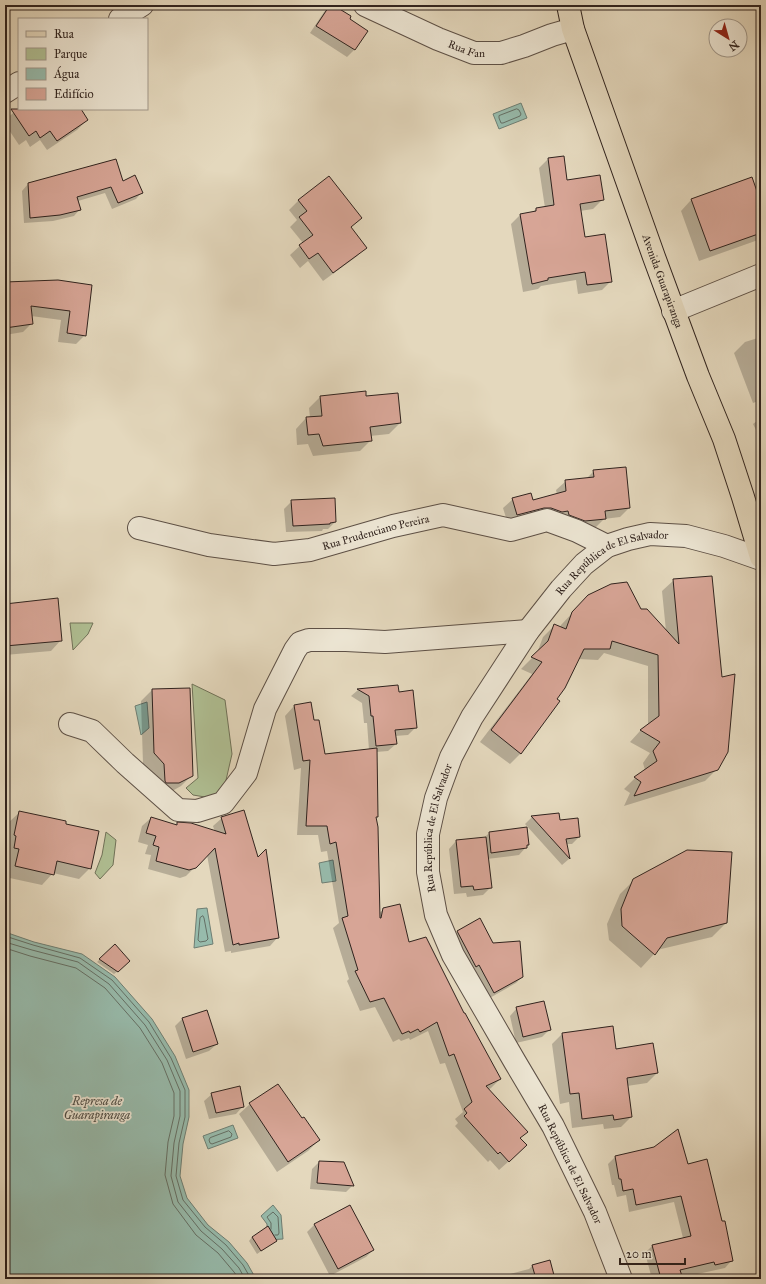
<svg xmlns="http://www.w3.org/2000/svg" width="766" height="1284" font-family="'IM FELL Great Primer',serif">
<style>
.green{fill:#b0c094;stroke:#707259}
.water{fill:#97bbac;stroke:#6e7e73}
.shadow{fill:#0003}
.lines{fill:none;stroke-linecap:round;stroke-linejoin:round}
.shore{stroke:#646f65;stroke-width:1}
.building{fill:#d7a596;stroke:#30231e}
.minor-casing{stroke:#5d5046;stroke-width:24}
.major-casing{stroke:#30231e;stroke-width:24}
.minor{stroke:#ede6d4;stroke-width:22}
.major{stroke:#e4d8bd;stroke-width:22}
.labels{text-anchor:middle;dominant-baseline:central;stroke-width:3.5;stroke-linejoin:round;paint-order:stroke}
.street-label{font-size:11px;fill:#30231e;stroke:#ede6d4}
.water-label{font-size:12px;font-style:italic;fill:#4a4942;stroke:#ede6d4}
</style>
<rect width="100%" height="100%" fill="#e4d8bd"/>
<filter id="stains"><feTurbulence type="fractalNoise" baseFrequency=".005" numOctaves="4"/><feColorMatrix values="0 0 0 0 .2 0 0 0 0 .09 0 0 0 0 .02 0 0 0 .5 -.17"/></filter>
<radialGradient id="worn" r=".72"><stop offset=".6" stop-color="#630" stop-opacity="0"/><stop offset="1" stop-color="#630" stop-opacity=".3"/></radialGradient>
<path class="green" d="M 70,623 L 93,623 L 88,634 L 73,650 Z
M 192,684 L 225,700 L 232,754 L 224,789 L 211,798 L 193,795 L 186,788 L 198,778 Z
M 106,832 L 116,840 L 113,865 L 100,879 L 95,873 L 102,855 Z"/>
<path class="water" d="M 521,103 L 527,118 L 499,129 L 493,114 Z
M 147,702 L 149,728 L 141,735 L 135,706 Z
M 333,860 L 336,881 L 322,883 L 319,863 Z
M 207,908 L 213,944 L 194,948 L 197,909 Z
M 5,932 L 34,942 L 82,954 L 115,977 L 152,1019 L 175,1056 L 189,1090 L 189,1117 L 183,1144 L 180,1176 L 187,1198 L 208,1225 L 229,1242 L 247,1263 L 256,1279 L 5,1279 Z
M 233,1125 L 238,1138 L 208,1149 L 203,1136 Z
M 273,1205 L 281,1215 L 283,1239 L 267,1240 L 267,1224 L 261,1216 Z"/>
<path class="shadow" d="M 330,5 L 348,19 L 367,31 L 354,50 L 347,57 L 310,33 L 324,12 Z
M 19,108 L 80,109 L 87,120 L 77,130 L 47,150 L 40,140 L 30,147 L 26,140 L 19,145 L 5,124 L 5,120 Z
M 548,159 L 567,181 L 602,200 L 593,209 L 580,211 L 584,238 L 611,281 L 602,290 L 578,294 L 576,280 L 541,286 L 538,289 L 523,292 L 511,224 L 520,215 L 533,212 L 536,209 L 545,208 L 539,168 Z
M 329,177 L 361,218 L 350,228 L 365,248 L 356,257 L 323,281 L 308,261 L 300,268 L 290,255 L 303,243 L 290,227 L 297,220 L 289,210 L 298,201 Z
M 751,179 L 761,206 L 761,237 L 758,240 L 699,261 L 681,211 L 691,200 Z
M 122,182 L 142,192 L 136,199 L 112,209 L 105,193 L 78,201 L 80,209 L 74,216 L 53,221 L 24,223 L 22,191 L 28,184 Z
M 57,281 L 85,335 L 76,344 L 58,342 L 61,320 L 31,316 L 32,323 L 23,332 L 5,335 L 5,283 Z
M 761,337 L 761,400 L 753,403 L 734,353 L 745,342 Z
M 365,393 L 365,398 L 400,423 L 389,434 L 370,436 L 371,440 L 360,451 L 313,456 L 308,444 L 297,445 L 296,429 L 306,418 L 310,418 L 309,408 L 320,397 Z
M 761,418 L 761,440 L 753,424 Z
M 594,471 L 629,508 L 620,517 L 604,519 L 595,528 L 575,530 L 508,524 L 503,508 L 513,499 L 533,502 L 557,495 L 556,490 L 566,481 L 586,479 Z
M 292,501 L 335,522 L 328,529 L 323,529 L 322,531 L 286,532 L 284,509 Z
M 674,580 L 717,769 L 705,781 L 624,806 L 630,793 L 624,789 L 635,778 L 645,770 L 643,763 L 650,753 L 630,742 L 640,731 L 648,725 L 648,666 L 604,653 L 598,660 L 578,659 L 521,753 L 510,764 L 480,742 L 532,674 L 521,669 L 537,653 L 543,637 L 554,626 L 560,628 L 561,625 L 577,608 L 640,610 L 666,631 L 662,591 Z
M 5,605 L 61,640 L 51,651 L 5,655 Z
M 397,686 L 398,693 L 415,728 L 408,735 L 395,736 L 396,744 L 388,751 L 376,752 L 377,817 L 375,818 L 378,914 L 384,909 L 463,1015 L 500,1079 L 491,1088 L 488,1090 L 519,1139 L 516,1155 L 499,1170 L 490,1160 L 488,1162 L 455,1126 L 458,1123 L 455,1119 L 463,1112 L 445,1063 L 440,1064 L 428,1031 L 410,1040 L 409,1038 L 401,1041 L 399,1039 L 393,1042 L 375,1007 L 360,1011 L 347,981 L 349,979 L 333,928 L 339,923 L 327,851 L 321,852 L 318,835 L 297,835 L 301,768 L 294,770 L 285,716 L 294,706 L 310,704 L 313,721 L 324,755 L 369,750 L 367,723 L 364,723 L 362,703 L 351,696 L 358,690 Z
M 152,690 L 192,775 L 181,786 L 167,794 L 154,775 L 143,764 L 141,701 Z
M 20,812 L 90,868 L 79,879 L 53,873 L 42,885 L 5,877 L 9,860 L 5,859 L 6,846 L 5,846 L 5,839 L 9,822 Z
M 558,814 L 559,821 L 579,837 L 572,844 L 566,844 L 569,859 L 562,865 L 525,824 L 532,817 Z
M 151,818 L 176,826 L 178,823 L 215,832 L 213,826 L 222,818 L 278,937 L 270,946 L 231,953 L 231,951 L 225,952 L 207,855 L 186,876 L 180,878 L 148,869 L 151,855 L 145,854 L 148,845 L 138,842 L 142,826 Z
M 526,828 L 528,845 L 519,855 L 487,859 L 490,888 L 483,895 L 467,897 L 466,893 L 454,894 L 449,849 L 456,841 L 484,838 L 489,833 Z
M 634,880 L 726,923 L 712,937 L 657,950 L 654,954 L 641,968 L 609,940 L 607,924 L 620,894 Z
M 479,920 L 493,944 L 522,977 L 516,983 L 488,999 L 450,939 L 457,932 Z
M 100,959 L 126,965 L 114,974 L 97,962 Z
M 517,1008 L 549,1030 L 542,1037 L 516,1043 L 510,1016 Z
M 182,1019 L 217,1044 L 209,1051 L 186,1059 L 175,1026 Z
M 612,1027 L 615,1050 L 657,1073 L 647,1083 L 627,1086 L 631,1117 L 621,1127 L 604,1129 L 603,1124 L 572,1128 L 569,1102 L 560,1104 L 552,1044 L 562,1034 Z
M 212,1094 L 243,1106 L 236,1114 L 209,1119 L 204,1101 Z
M 250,1104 L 301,1120 L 319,1140 L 308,1151 L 277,1172 L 239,1114 Z
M 615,1157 L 688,1165 L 732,1260 L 725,1268 L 693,1275 L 695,1279 L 652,1279 L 645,1253 L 652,1246 L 683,1238 L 674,1202 L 629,1212 L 626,1195 L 617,1197 L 614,1185 L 612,1185 L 608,1164 Z
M 319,1162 L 353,1185 L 346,1192 L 310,1189 L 312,1169 Z
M 350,1207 L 373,1250 L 366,1257 L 330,1276 L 307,1232 L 314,1225 Z
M 252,1237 L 276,1241 L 257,1254 L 249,1241 Z
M 532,1266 L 554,1279 L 490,1279 L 529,1269 Z"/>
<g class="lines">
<path class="shore" d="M 517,109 L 519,110 L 521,114 L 520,116 L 503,123 L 501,123 L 499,118 L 499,116 Z
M 203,916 L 204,918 L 208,939 L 206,941 L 200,942 L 198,940 L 200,918 Z
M 5,936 L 33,945 L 80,958 L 112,980 L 149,1022 L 171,1058 L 185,1090 L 185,1117 L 179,1143 L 176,1176 L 183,1200 L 205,1227 L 226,1245 L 243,1265 L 251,1279
M 5,942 L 32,950 L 78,962 L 109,984 L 145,1025 L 167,1060 L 180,1091 L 180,1116 L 174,1143 L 171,1176 L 178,1202 L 201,1231 L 222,1249 L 239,1268 L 245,1279
M 5,948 L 30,956 L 76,968 L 105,988 L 140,1028 L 162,1063 L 174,1093 L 174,1116 L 168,1142 L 165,1175 L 173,1204 L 196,1235 L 218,1253 L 234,1272 L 239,1279
M 229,1131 L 232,1134 L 231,1137 L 212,1144 L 210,1143 L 209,1140 L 210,1138 Z
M 271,1229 L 271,1223 L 267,1217 L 273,1212 L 278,1217 L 279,1233 L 278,1235 L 275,1235"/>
</g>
<path class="building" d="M 330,5 L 333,5 L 351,16 L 350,19 L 368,31 L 355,50 L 316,26 Z
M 11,109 L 81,109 L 88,120 L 57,141 L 50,131 L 40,138 L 36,131 L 29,136 Z
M 564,156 L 567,180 L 600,175 L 604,200 L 580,204 L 585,237 L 605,234 L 612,282 L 587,285 L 585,272 L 548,278 L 548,280 L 532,284 L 520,214 L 536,211 L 536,208 L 554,205 L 548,158 Z
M 116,159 L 123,181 L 135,175 L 143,193 L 118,203 L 111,187 L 77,197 L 81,210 L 60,215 L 30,218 L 28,183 Z
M 329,176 L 362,218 L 351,227 L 367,248 L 333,273 L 318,253 L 309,259 L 299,245 L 313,235 L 299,217 L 307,211 L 298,200 Z
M 752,177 L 761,203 L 761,233 L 710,251 L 691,199 Z
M 58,280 L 92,285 L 86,336 L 67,333 L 70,311 L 31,306 L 33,324 L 5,328 L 5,282 Z
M 366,391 L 366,396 L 398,393 L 401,423 L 370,427 L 372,441 L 323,446 L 319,434 L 308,435 L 306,417 L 322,416 L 320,396 Z
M 626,467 L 630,508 L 605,511 L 606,519 L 585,521 L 569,515 L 568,511 L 562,512 L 551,508 L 544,508 L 517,515 L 512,498 L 531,493 L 533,500 L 566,491 L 565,480 L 594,477 L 593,470 Z
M 335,498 L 336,522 L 330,523 L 330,524 L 293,526 L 291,500 Z
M 712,576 L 722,677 L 735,674 L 728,752 L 718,770 L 634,796 L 641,782 L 634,777 L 657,761 L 653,751 L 660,742 L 640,730 L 659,716 L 658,655 L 612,641 L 610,649 L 584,649 L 565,688 L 557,699 L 560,701 L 521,754 L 491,730 L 542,662 L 531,657 L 548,641 L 554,624 L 566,629 L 572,612 L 588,595 L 611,584 L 627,582 L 641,609 L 647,609 L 679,644 L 673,579 Z
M 58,598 L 62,641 L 5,646 L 5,604 Z
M 398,685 L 399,692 L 413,690 L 417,728 L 395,730 L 397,744 L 376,746 L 373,716 L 371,716 L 369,696 L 357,689 Z
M 190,688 L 193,776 L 179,783 L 166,783 L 165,781 L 164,764 L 154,753 L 152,689 Z
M 311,702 L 314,720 L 319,720 L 325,754 L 377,748 L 378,817 L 376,817 L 378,827 L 380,918 L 381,918 L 383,908 L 400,904 L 409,942 L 426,937 L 464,1013 L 465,1013 L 501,1079 L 486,1086 L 528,1132 L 520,1138 L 527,1145 L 509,1162 L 500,1152 L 498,1154 L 464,1116 L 467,1113 L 464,1109 L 472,1102 L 454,1054 L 449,1056 L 437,1022 L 420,1032 L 418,1029 L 410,1033 L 409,1031 L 402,1034 L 384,998 L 370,1002 L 355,971 L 358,970 L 342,918 L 348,916 L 336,842 L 330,844 L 327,826 L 306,826 L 310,760 L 303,761 L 294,705 Z
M 244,810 L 258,857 L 266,849 L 279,938 L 239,945 L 239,943 L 233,945 L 215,848 L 196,868 L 189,870 L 156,861 L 159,847 L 153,845 L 156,836 L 146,833 L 151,817 L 177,825 L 177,822 L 191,823 L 226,834 L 221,817 Z
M 19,811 L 66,821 L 66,824 L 99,831 L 91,869 L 57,861 L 54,875 L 15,866 L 19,849 L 14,848 L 16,836 L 14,835 Z
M 559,813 L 560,820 L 578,818 L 580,837 L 566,839 L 570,859 L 531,816 Z
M 527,827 L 529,845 L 527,845 L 527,848 L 491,853 L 489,832 Z
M 486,837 L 492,888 L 474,890 L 473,886 L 461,887 L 456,840 Z
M 687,850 L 732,852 L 727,923 L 667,938 L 655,955 L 622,926 L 621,909 L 633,879 Z
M 480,918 L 493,943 L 520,941 L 523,977 L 494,993 L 479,965 L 476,967 L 457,931 Z
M 115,944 L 130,961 L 118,972 L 99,959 Z
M 544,1001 L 551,1030 L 523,1037 L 516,1007 Z
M 207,1010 L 218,1044 L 193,1052 L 182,1018 Z
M 613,1026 L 616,1049 L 653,1043 L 658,1073 L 627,1078 L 632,1117 L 614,1120 L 613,1115 L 582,1119 L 579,1093 L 570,1094 L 562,1033 Z
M 278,1084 L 302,1118 L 304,1117 L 320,1140 L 288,1162 L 249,1103 Z
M 240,1086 L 244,1107 L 216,1113 L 211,1093 Z
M 678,1129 L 688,1164 L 707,1159 L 722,1221 L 725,1221 L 733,1261 L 715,1265 L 714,1262 L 680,1270 L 683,1279 L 661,1279 L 652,1245 L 691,1236 L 681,1196 L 636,1205 L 633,1189 L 623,1191 L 621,1179 L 619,1179 L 615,1156 L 654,1147 Z
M 319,1161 L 344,1162 L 354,1186 L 317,1183 Z
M 350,1205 L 374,1250 L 338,1269 L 314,1224 Z
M 268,1226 L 277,1241 L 261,1251 L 252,1237 Z
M 550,1260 L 555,1279 L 536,1279 L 532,1265 Z"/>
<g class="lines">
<defs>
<g id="minor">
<path id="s1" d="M 365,5 L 438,39 L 474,53 L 501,53 L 524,46 L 552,35 L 573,29"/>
<path d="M 120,19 L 142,5"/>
<path d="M 5,92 L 19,83"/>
<path d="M 673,311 L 761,275"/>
<path id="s2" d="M 139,528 L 209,545 L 274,554 L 310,550 L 393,526 L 443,515 L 511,530 L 547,520 L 577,531 L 607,546"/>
<path d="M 70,724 L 92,731 L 125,763 L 178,810 L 197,811 L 223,803 L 246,773 L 265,709 L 295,650 L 300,643 L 309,640 L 346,640 L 385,642 L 528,631"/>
<path id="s3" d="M 621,1279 L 595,1212 L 553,1126 L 515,1062 L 453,955 L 436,915 L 428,872 L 428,834 L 436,798 L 451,757 L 472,717 L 528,631 L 561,589 L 584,564 L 607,546 L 628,539 L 650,534 L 686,536 L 724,546 L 761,559"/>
</g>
<g id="major">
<path id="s4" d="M 568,5 L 573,29 L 654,257 L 698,376 L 724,439 L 743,497 L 761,557"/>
</g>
</defs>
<use href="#minor" class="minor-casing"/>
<use href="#major" class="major-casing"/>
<use href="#minor" class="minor"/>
<use href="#major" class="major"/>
</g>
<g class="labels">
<g class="street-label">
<text stroke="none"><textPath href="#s1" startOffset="111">Rua Fan</textPath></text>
<text stroke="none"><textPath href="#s4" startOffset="292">Avenida Guarapiranga</textPath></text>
<text stroke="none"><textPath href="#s2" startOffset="242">Rua Prudenciano Pereira</textPath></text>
<text stroke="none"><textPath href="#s3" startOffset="833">Rua República de El Salvador</textPath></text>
<text stroke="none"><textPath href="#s3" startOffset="498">Rua República de El Salvador</textPath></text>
<text transform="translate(570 1164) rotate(64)">Rua República de El Salvador</text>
</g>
<g class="water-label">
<text x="97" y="1101">Represa de<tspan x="97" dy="14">Guarapiranga</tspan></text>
</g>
</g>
<rect width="766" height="1284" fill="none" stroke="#e4d8bd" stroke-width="20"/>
<rect x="6" y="6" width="754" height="1272" fill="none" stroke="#30231e" stroke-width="2"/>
<rect x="10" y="10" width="746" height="1264" fill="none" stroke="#30231e"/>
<rect x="18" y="18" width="130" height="92" fill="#ede6d4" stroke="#a1988b"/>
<rect x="26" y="31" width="20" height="6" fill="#e4d8bd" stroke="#a1988b"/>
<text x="54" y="38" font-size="12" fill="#30231e">Rua</text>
<rect x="26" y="48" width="20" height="12" fill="#b0c094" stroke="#a1988b"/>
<text x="54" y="58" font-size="12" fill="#30231e">Parque</text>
<rect x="26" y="68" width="20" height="12" fill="#97bbac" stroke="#a1988b"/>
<text x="54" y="78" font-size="12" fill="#30231e">Água</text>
<rect x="26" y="88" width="20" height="12" fill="#d7a596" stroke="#a1988b"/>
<text x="54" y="98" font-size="12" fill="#30231e">Edifício</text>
<g transform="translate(728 38) rotate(143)"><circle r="19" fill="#ede6d4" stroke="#a1988b"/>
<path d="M0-3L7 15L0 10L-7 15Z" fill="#8f2418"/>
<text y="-6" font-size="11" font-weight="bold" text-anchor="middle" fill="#30231e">N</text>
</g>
<path d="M620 1258v6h65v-6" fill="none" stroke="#30231e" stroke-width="2"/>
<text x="626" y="1258" font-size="12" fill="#30231e" stroke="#ede6d4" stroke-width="3" paint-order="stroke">20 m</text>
<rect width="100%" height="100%" filter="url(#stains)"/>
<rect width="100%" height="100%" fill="url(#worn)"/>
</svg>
